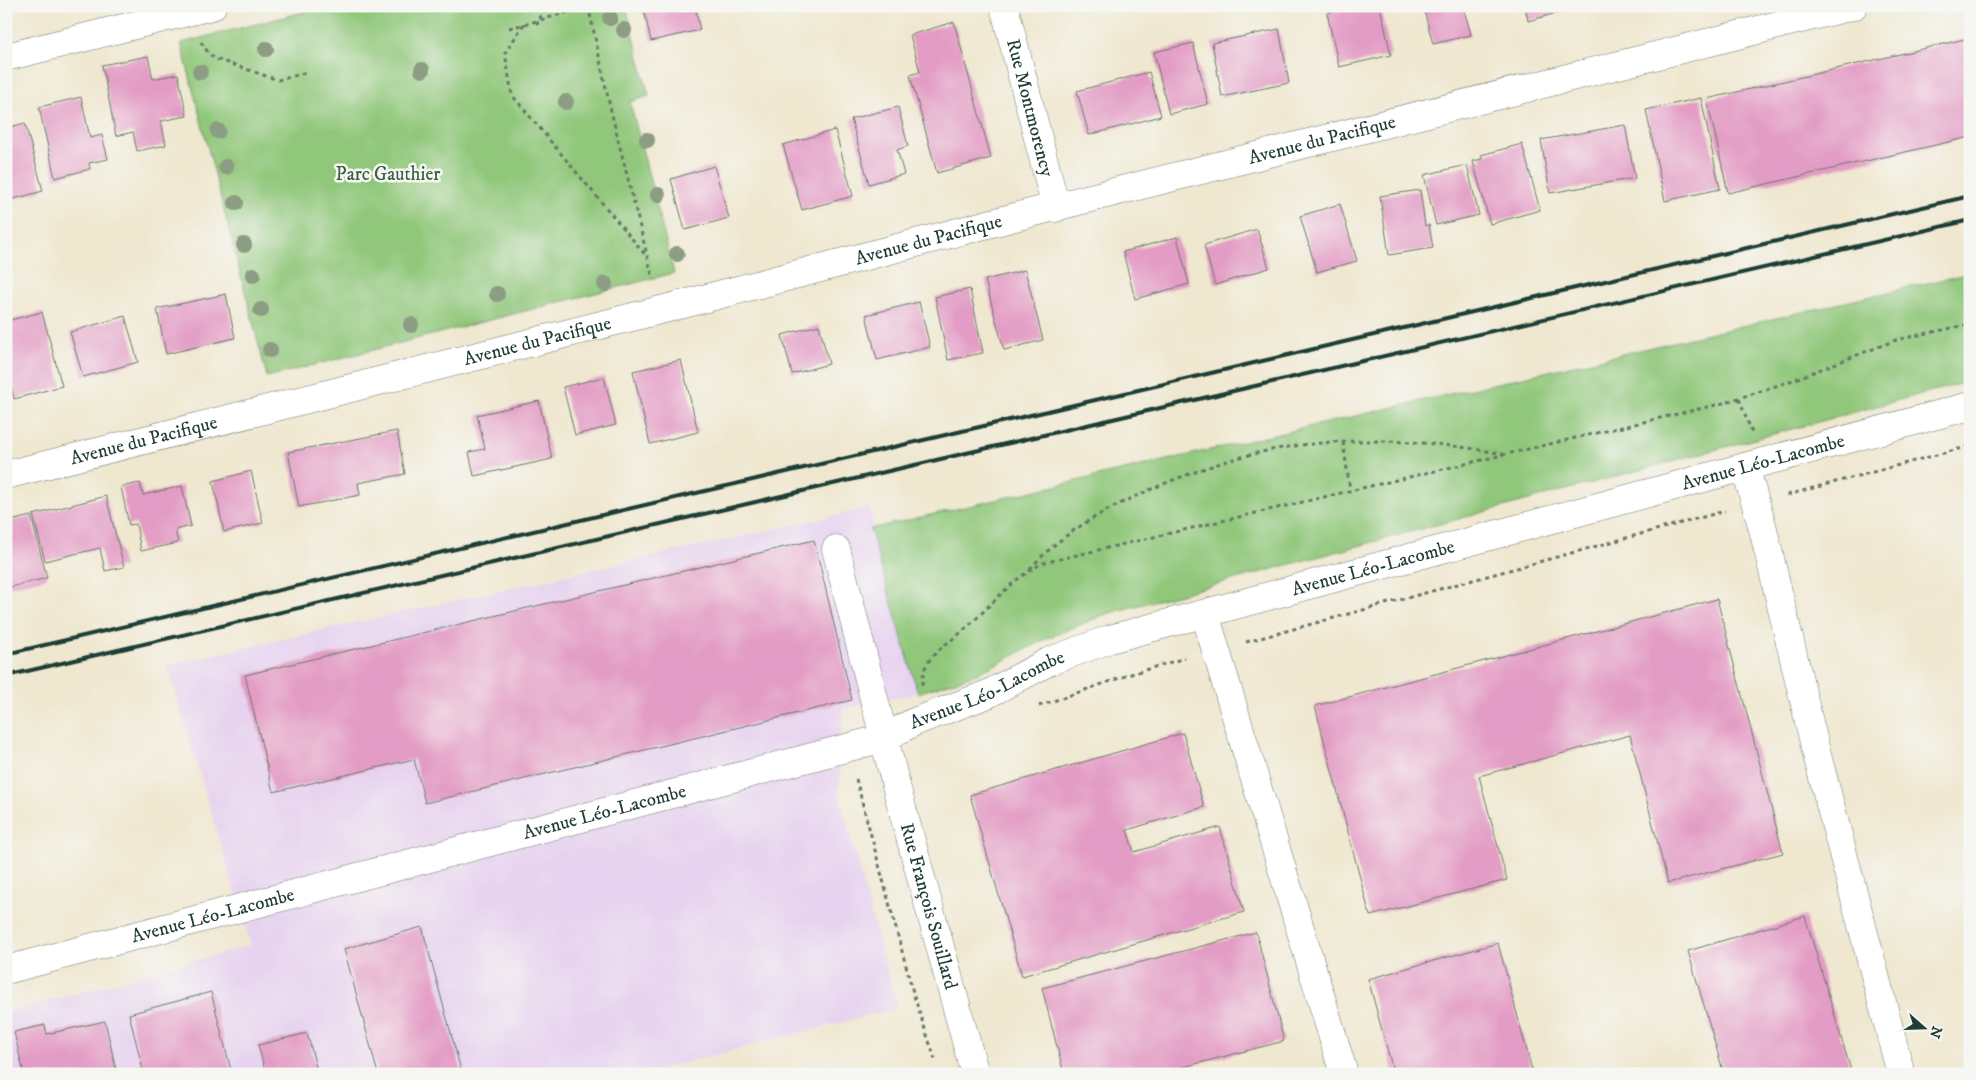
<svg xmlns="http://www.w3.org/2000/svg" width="1976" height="1080" font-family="'IM FELL DW Pica',serif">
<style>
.built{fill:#e7d2ef}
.green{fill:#90c77a;stroke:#588257}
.building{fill:#e39cc5}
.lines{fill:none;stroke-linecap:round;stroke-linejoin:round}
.minor-casing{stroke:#68786a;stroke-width:29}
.path{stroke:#68786a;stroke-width:3;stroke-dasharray:4 4;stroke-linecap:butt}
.minor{stroke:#fff;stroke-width:28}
.rail{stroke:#1f3d34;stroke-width:4}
.tree{fill:#8c9d84}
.labels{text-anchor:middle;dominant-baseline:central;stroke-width:5;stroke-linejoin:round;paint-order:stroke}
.street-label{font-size:19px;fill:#1f3d34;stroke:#f6f6f2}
.park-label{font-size:19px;fill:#3b6046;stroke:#f6f6f2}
</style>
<rect width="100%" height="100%" fill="#f6f6f2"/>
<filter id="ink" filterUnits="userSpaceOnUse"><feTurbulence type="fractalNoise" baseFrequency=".02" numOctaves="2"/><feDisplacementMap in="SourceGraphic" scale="10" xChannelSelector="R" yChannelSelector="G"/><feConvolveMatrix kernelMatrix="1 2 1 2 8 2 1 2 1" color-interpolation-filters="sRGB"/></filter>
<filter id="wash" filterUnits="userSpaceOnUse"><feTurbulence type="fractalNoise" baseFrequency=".0096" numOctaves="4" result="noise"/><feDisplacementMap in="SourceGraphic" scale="20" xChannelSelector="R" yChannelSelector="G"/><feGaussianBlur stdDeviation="1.12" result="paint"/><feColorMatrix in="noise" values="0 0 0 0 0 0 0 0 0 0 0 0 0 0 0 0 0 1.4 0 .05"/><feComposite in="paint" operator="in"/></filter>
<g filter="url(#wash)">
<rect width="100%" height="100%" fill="#efe7cf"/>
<path class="built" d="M 869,508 L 918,693 L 843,708 L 839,796 L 897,1008 L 641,1074 L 6,1074 L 6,1013 L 251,945 L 167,665 Z"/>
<path class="green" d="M 328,6 L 626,6 L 649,96 L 630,102 L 674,273 L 267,377 L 181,43 Z
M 1970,273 L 1970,381 L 1106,614 L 1046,639 L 977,674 L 918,693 L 870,529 Z"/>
<g id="blocks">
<path class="building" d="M 643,6 L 695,6 L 700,30 L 651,41 Z
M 1357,6 L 1380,6 L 1391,55 L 1339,67 L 1327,13 Z
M 1423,6 L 1463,6 L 1471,35 L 1433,44 Z
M 1525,6 L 1563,6 L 1564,11 L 1528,21 Z
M 954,22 L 991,158 L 937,173 L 910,75 L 920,72 L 910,35 Z
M 1279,29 L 1289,83 L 1222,97 L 1212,43 Z
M 1969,38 L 1970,137 L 1728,193 L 1707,99 Z
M 1193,43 L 1208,104 L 1169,114 L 1154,52 Z
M 148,56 L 153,79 L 178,74 L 187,116 L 161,121 L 166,145 L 137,151 L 133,132 L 116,136 L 102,65 Z
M 1149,72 L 1161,116 L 1089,135 L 1077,91 Z
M 81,97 L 90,138 L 102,135 L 108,159 L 89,163 L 90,169 L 55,178 L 39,107 Z
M 1701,98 L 1720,189 L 1665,201 L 1646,110 Z
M 898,107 L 908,146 L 897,150 L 904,174 L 869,184 L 851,119 Z
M 25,123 L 43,191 L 6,201 L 6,128 Z
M 1625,125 L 1635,178 L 1550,193 L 1541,140 Z
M 835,130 L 853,196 L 802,210 L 783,145 Z
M 1522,144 L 1540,210 L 1490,224 L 1473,161 L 1482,159 L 1481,155 Z
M 1467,165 L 1479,215 L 1436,225 L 1424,175 Z
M 714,166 L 729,218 L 685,230 L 671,179 Z
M 1420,190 L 1425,226 L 1429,225 L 1433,248 L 1389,255 L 1380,196 Z
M 1340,204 L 1357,261 L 1317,272 L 1300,216 Z
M 1257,229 L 1269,268 L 1215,285 L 1204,245 Z
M 1177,237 L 1189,284 L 1135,299 L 1123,252 Z
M 1025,270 L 1043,340 L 1004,350 L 985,280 Z
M 970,289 L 983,353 L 948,360 L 935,297 Z
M 226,294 L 235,338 L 166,354 L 157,309 Z
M 919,302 L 930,347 L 877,360 L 866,315 Z
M 42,312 L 62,386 L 14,399 L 6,369 L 6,321 Z
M 125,316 L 138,362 L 83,377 L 70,332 Z
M 819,325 L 829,364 L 792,374 L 782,335 Z
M 681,360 L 698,432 L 650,444 L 633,371 Z
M 604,377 L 616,425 L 575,435 L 563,387 Z
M 539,401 L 552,459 L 474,476 L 469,452 L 485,449 L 477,415 Z
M 397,431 L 405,474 L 358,483 L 360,495 L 299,507 L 288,452 Z
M 251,471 L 263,523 L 224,532 L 213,481 Z
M 140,483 L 143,495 L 182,486 L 191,526 L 175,530 L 178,543 L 141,551 L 136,524 L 129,525 L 121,487 Z
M 106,496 L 124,567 L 105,571 L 100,548 L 45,561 L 33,515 Z
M 31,516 L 47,578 L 6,588 L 6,522 Z
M 814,540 L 852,700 L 425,803 L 414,759 L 273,792 L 245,675 Z
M 1717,599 L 1783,853 L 1668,883 L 1630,735 L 1479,776 L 1507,880 L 1370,916 L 1315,706 Z
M 1183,733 L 1204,807 L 1127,830 L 1134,852 L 1220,827 L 1244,912 L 1022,976 L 970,795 Z
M 1805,916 L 1852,1074 L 1724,1074 L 1688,951 Z
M 422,927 L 462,1074 L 378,1074 L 344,949 Z
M 1256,932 L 1284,1041 L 1157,1074 L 1064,1074 L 1042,988 Z
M 1498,943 L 1533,1074 L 1394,1074 L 1368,979 Z
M 211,992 L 232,1074 L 144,1074 L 129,1014 Z
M 105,1021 L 117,1074 L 24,1074 L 14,1032 L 45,1025 L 47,1034 Z
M 307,1033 L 318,1074 L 266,1074 L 258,1045 Z"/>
</g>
</g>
<g filter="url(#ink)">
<use href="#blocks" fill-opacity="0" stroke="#68786a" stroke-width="1"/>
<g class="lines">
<defs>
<g id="minor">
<path id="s1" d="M 1004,6 L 1056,208"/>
<path d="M 6,57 L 212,6"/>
<path d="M 1745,467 L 1763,529 L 1816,751 L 1901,1074"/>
<path id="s2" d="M 6,475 L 684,304 L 1011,218 L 1853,6"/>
<path id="s3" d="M 836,549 L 899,797 L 975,1074"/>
<path d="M 1205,614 L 1344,1074"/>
<path id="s4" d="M 6,970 L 884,738 L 914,722 L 988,694 L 1050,661 L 1110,639 L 1970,406"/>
</g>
</defs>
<use href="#minor" class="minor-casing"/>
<path class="path" d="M 590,6 L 590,14 L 610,107 L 653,279
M 524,24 L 505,53 L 512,95 L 648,258
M 538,25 L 537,21 L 589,6
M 509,28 L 537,21 L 549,6
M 201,42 L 209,54 L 216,59 L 278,80 L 305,73
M 1739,399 L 1752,433
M 1343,442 L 1350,490
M 1787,495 L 1970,446
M 1030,569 C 1060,534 1104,510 1145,492 C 1188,473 1235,456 1282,448 C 1354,436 1431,440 1503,454
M 1246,642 L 1725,511
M 922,685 C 923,679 923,671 926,666 C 934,650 952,641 965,629 C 991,606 1012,578 1043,563 L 1720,404 L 1785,383 L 1896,340 L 1970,324
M 1039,706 L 1131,674 L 1185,658
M 856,779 L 914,996 L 935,1059"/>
<use href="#minor" class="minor"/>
<path class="rail" d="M 6,654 L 1970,196
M 6,676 L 1970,220"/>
</g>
<g class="tree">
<circle cx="610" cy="18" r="8"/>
<circle cx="624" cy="30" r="8"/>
<circle cx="266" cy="49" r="8"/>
<circle cx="422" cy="70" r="8"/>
<circle cx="200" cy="72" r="8"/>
<circle cx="566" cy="102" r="8"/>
<circle cx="218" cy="131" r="8"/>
<circle cx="647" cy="140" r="8"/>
<circle cx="226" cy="167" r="8"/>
<circle cx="658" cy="195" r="8"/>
<circle cx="236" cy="203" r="8"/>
<circle cx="244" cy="245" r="8"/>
<circle cx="677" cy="254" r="8"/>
<circle cx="253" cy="275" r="8"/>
<circle cx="605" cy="284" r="8"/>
<circle cx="497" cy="294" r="8"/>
<circle cx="261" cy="310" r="8"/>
<circle cx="411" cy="325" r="8"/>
<circle cx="270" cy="350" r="8"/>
</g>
</g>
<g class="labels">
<g class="street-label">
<text stroke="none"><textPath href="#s1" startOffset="105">Rue Montmorency</textPath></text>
<text stroke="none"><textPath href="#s2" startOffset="1358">Avenue du Pacifique</textPath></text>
<text stroke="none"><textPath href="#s2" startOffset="952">Avenue du Pacifique</textPath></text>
<text stroke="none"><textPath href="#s2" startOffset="548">Avenue du Pacifique</textPath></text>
<text stroke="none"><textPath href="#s2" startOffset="142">Avenue du Pacifique</textPath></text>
<text stroke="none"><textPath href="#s4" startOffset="1832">Avenue Léo-Lacombe</textPath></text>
<text stroke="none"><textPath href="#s4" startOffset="1428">Avenue Léo-Lacombe</textPath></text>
<text stroke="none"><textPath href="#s4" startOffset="1022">Avenue Léo-Lacombe</textPath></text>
<text stroke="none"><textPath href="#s4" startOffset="619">Avenue Léo-Lacombe</textPath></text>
<text stroke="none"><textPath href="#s3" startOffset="369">Rue François Souillard</textPath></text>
<text stroke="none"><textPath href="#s4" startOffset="214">Avenue Léo-Lacombe</textPath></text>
</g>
<g class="park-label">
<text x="388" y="174">Parc Gauthier</text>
</g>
</g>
<rect width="1976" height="1080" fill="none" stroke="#f6f6f2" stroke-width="25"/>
<g transform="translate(1924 1028) rotate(110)" stroke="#f6f6f2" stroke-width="4" paint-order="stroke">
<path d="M0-4L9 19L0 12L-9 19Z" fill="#1f3d34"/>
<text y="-8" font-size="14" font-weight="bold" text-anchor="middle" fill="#1f3d34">N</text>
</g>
</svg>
